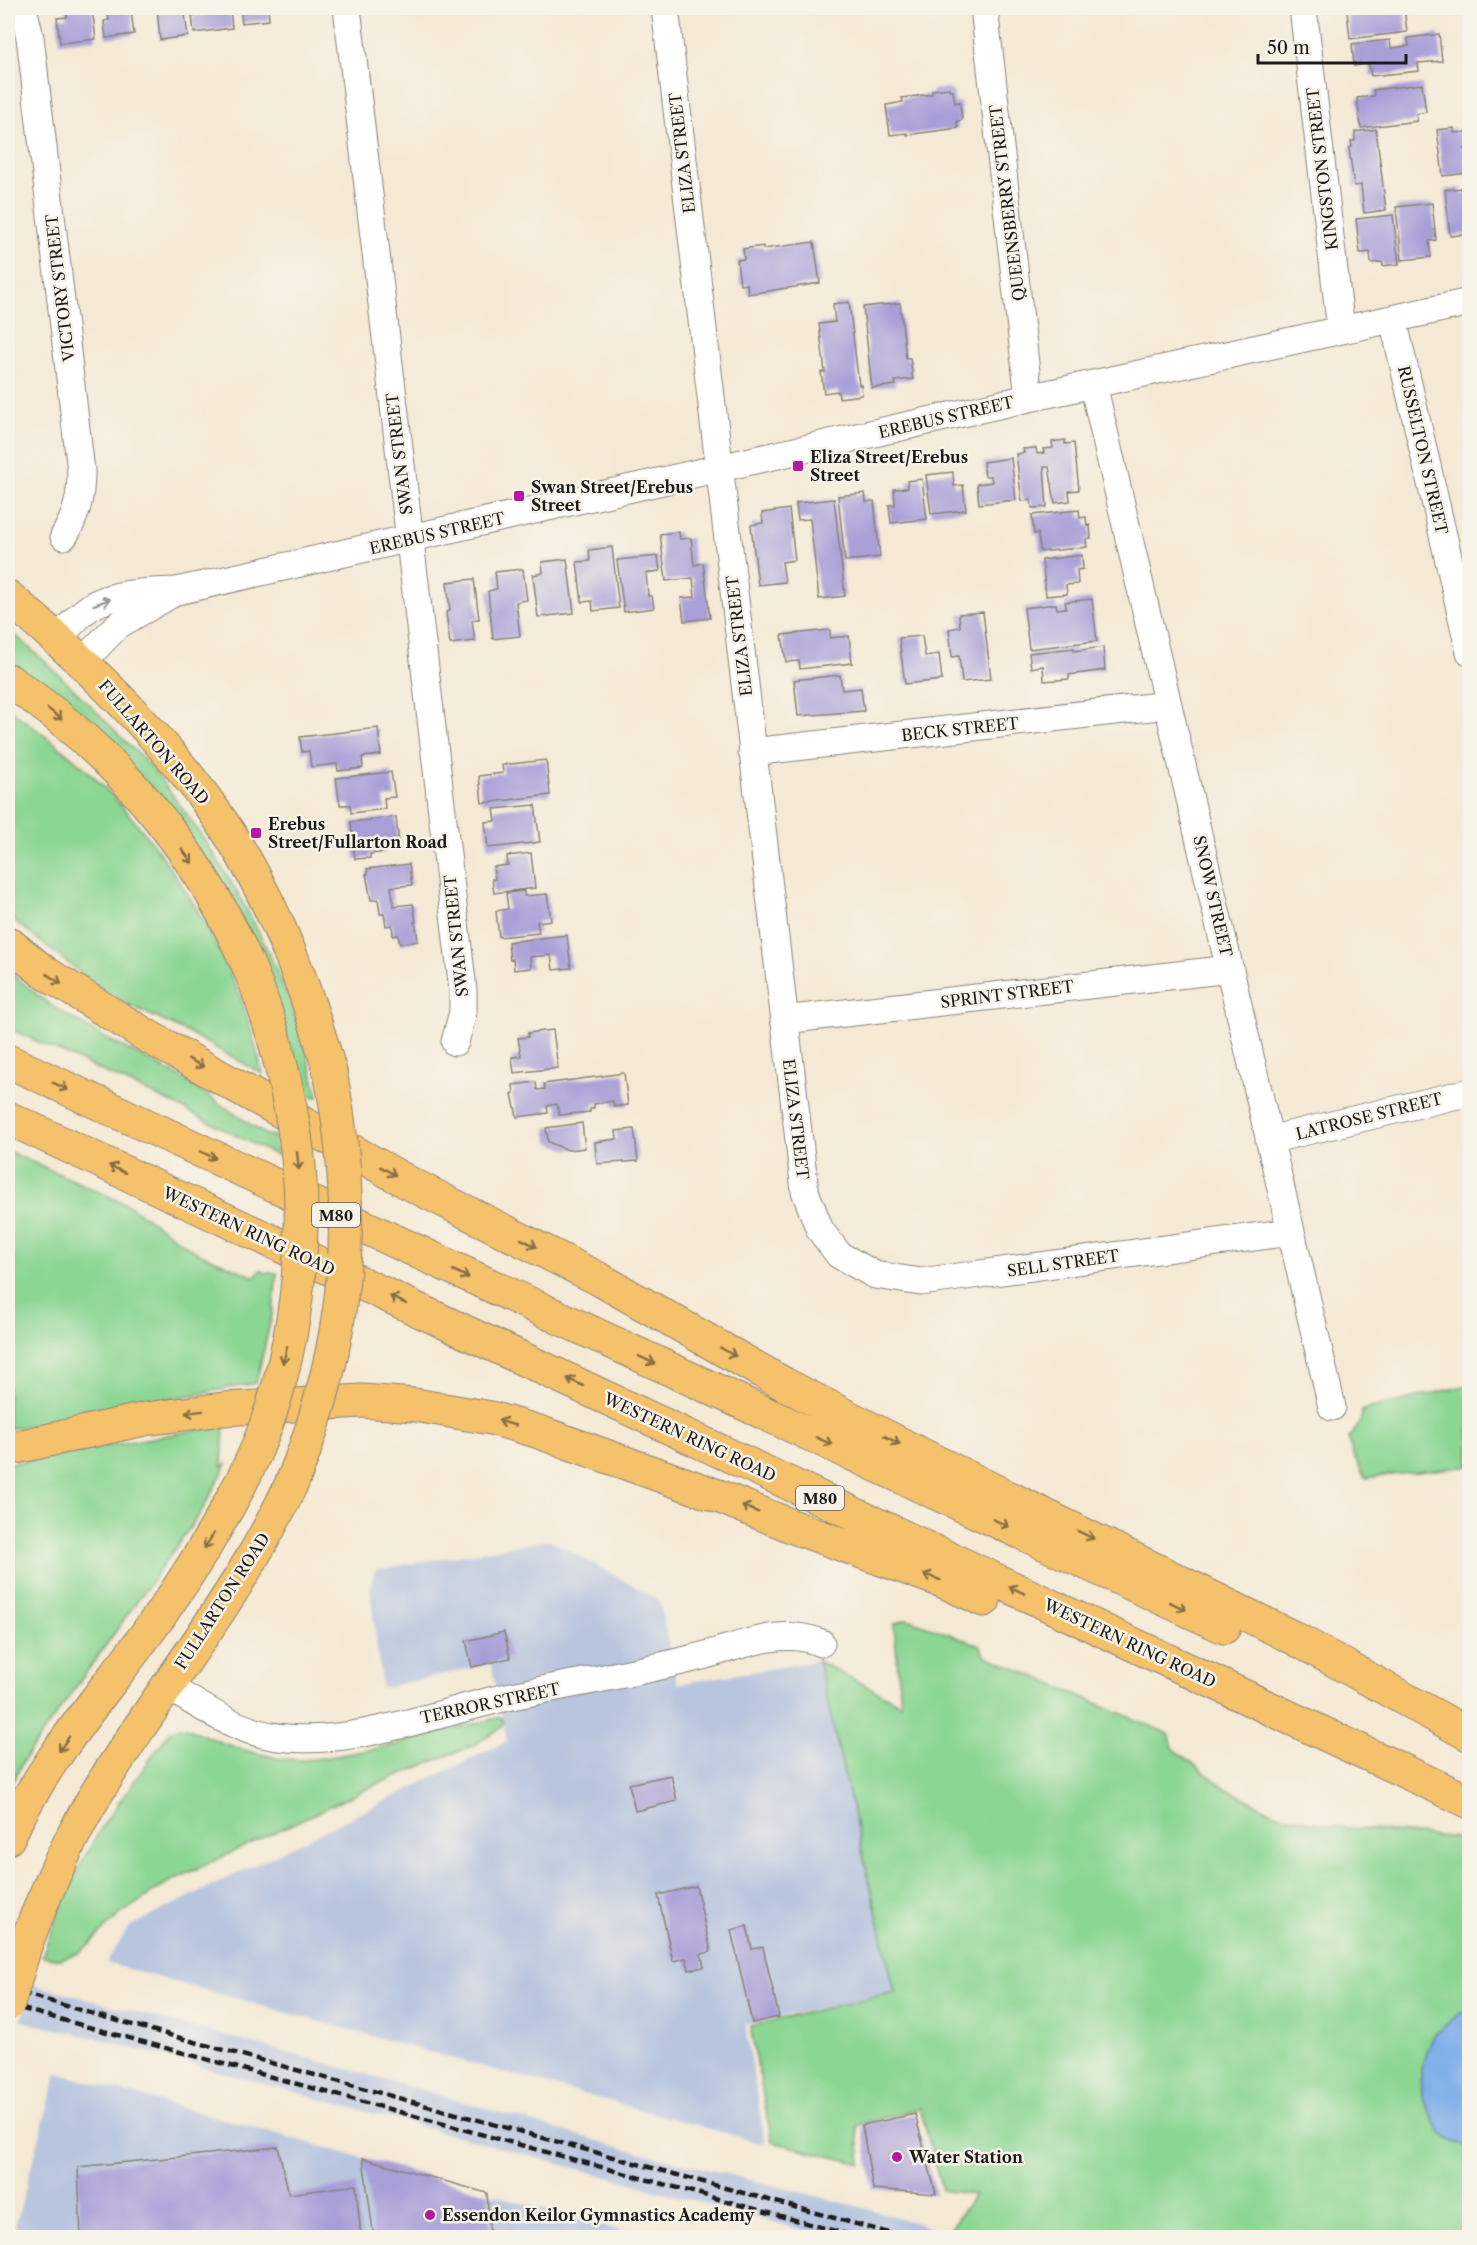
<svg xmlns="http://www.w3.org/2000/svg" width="1477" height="2245" font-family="'Libre Caslon Text',serif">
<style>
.industrial{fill:#b7c5de}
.green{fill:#8bd693;stroke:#547958;stroke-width:1.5}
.water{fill:#7faee9;stroke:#4e6582;stroke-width:1.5}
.building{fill:#a89ed8}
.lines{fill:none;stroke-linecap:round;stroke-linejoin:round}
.minor-casing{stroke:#888278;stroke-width:29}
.major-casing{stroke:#888278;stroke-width:35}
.highway-casing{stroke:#888278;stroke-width:35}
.minor{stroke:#fff;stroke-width:27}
.major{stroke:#f5c16b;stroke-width:33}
.highway{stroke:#f5c16b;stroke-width:33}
.rail{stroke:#1c1c1c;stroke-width:4.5;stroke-dasharray:9 4.5;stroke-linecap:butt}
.major-bridge-casing{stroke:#888278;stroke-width:35;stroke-linecap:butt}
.highway-bridge-casing{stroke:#888278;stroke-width:35;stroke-linecap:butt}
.major-bridge{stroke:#f5c16b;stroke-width:33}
.highway-bridge{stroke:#f5c16b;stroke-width:33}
.oneway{stroke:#999}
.oneway2{stroke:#886e44}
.poi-dot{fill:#b5179e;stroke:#f7f3e8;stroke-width:2}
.labels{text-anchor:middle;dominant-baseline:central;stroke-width:5;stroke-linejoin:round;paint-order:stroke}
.shield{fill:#f7f3e8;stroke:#5e5c59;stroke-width:1.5}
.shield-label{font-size:15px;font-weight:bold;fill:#1c1c1c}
.street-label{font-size:16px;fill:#1c1c1c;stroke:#f7f3e8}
.poi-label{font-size:16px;font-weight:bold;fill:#1c1c1c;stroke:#f7f3e8;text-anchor:start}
</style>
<rect width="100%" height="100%" fill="#f7f3e8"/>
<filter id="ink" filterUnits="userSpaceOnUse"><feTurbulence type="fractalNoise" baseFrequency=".0167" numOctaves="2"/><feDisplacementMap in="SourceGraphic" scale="12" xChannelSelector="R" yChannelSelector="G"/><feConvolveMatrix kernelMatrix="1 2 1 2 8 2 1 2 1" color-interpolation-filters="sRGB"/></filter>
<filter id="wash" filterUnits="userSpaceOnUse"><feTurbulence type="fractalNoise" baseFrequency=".008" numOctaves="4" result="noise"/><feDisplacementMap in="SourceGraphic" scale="24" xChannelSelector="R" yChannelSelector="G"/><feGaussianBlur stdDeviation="1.35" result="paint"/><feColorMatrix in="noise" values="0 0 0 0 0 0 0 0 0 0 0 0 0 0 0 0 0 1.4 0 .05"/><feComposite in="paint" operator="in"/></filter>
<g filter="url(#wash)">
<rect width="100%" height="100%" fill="#f4e9d4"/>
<path class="industrial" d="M 550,1540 L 659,1600 L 677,1684 L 818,1661 L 895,1992 L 745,2024 L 765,2144 L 106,1963 L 130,1926 L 507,1741 L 491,1664 L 382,1688 L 370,1590 L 375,1570 Z
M 31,1984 L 348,2069 L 622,2148 L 884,2213 L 961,2237 L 829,2237 L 99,2039 L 21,2021 Z
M 57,2073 L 363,2158 L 644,2237 L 12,2238 Z"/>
<path class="green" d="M 8,629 C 47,662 84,698 119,735 C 132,748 146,761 157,775 C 232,870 292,978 318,1097 L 305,1095 L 302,1081 L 264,964 L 230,894 L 8,670 Z
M 8,708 C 38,731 70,753 97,780 C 157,840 205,913 238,991 C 249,1018 255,1047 263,1074 L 189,1033 L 121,1001 L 74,968 L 8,916 Z
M 8,971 L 53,1007 L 107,1039 L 180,1077 L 266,1135 L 274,1136 L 277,1156 L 172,1103 L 8,1028 Z
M 8,1151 L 128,1205 L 194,1251 L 255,1277 L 261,1270 L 266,1273 L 277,1273 L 273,1310 L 256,1383 L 8,1429 Z
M 1469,1385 L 1469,1466 L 1365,1478 L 1353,1455 L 1348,1438 C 1357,1429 1362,1422 1362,1410 Z
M 224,1425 L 222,1466 L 227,1464 L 201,1512 L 25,1758 L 8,1790 L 8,1464 Z
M 907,1619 L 980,1645 L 984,1655 L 1169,1734 L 1173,1748 L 1225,1788 L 1274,1813 L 1330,1826 L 1469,1839 L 1469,2237 L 961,2238 L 947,2234 L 974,2195 L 942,2190 L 920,2108 L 857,2125 L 861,2164 L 772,2142 L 750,2026 L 895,1992 L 818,1661 L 901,1704 L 894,1624 Z
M 500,1717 L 503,1721 L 502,1727 L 474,1745 L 377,1784 L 167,1883 L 118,1916 L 90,1944 L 78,1953 L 60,1959 L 42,1956 L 69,1885 L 103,1825 L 170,1731 L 179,1727 L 186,1728 L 220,1742 L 251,1752 L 282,1759 L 304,1760 L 324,1758 L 390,1746 Z"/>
<path class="water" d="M 1460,2013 L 1469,2013 L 1469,2149 L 1441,2134 L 1422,2097 L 1421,2069 L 1434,2035 Z"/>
<g id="blocks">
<path class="building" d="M 66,8 L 92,8 L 96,39 L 60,43 L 57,18 L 67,17 Z
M 107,8 L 139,8 L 131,10 L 134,34 L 106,38 L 104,21 L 109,20 Z
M 149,8 L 184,8 L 188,36 L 160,40 L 157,8 L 149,10 Z
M 205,8 L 230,8 L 232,28 L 194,33 L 192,16 L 205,14 Z
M 240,8 L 268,8 L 269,20 L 242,23 Z
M 1362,8 L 1404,8 L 1407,32 L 1350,39 L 1347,11 L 1363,9 Z
M 1439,34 L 1442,61 L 1418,63 L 1419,71 L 1371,76 L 1369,64 L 1354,66 L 1352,44 L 1390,40 L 1391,48 L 1409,46 L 1408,38 Z
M 1422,84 L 1426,112 L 1416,114 L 1417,121 L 1361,128 L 1357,98 L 1374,96 L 1373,90 Z
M 949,88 L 950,91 L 953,91 L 955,103 L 960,102 L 962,120 L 957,121 L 958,128 L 907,135 L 907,133 L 890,135 L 886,105 L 903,102 L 902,98 L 932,94 L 932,90 Z
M 1454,128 L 1454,133 L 1469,132 L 1470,147 L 1465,148 L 1468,173 L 1443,176 L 1437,130 Z
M 1376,129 L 1386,210 L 1364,213 L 1361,185 L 1354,186 L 1349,148 L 1352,147 L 1351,141 L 1355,141 L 1355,132 Z
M 1461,188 L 1462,194 L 1470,193 L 1470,234 L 1450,236 L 1445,190 Z
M 1432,203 L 1436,240 L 1429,241 L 1431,257 L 1402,260 L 1396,207 Z
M 1393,215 L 1399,264 L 1383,266 L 1382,262 L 1371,263 L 1370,252 L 1360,253 L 1356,219 Z
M 814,242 L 820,283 L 748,294 L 747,284 L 740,285 L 737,260 L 744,259 L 743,249 L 763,246 L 763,249 Z
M 849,302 L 859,385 L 861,385 L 862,395 L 839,398 L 838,391 L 824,393 L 821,372 L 825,372 L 819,324 L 835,322 L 833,304 Z
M 900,303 L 906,358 L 910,358 L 913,379 L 895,381 L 896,385 L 872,388 L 863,307 Z
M 1065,440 L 1065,444 L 1074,443 L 1079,490 L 1069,491 L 1070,501 L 1055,503 L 1049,467 L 1044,467 L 1047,507 L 1032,508 L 1031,500 L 1022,501 L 1016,454 L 1024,453 L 1023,449 L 1036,448 L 1037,454 L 1044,453 L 1043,449 L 1053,448 L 1052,442 Z
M 1011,458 L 1016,500 L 979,504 L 977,484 L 992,482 L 991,476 L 985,476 L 983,462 Z
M 953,472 L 954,486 L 963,485 L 966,510 L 931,514 L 926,475 Z
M 922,479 L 927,519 L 891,523 L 889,505 L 895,505 L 894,489 L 908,488 L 907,481 Z
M 865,493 L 866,502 L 874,501 L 880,557 L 845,561 L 838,496 Z
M 834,499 L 845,596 L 819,599 L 810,519 L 798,520 L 796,503 Z
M 789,509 L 795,560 L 782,562 L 785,582 L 758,585 L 751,525 L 763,523 L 762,513 Z
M 1079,510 L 1080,518 L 1086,517 L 1087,526 L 1090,525 L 1091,538 L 1086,539 L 1087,547 L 1040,552 L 1038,533 L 1034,534 L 1032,515 Z
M 679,532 L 680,539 L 691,538 L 694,565 L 703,563 L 710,618 L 684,621 L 681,598 L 695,597 L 693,578 L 666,581 L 660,534 Z
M 612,547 L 619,608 L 593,611 L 592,601 L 582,602 L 577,562 L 590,561 L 589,550 Z
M 1082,555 L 1083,569 L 1077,570 L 1078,584 L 1066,585 L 1067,594 L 1046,596 L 1042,560 Z
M 658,556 L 660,571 L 646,573 L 648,596 L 652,596 L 654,608 L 624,612 L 617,560 Z
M 567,559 L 574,613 L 538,617 L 533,575 L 543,573 L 542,562 Z
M 523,569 L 527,600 L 516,602 L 520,636 L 493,639 L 488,591 L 497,589 L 495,572 Z
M 474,579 L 479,619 L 472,620 L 475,641 L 450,644 L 446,612 L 450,611 L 447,582 Z
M 1092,599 L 1097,641 L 1029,649 L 1024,608 L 1056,604 L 1057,609 L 1066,608 L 1065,602 Z
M 983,612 L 991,679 L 962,682 L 959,656 L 952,657 L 949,629 L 960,627 L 959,614 Z
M 830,630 L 830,638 L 849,636 L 852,663 L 800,669 L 799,661 L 786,662 L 782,635 Z
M 922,636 L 925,656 L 939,654 L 942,680 L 905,684 L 899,638 Z
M 1103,647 L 1105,670 L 1069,675 L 1069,679 L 1044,681 L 1043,666 L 1031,668 L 1029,653 L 1074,648 L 1074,651 Z
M 840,675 L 842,690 L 861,688 L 864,711 L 798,716 L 794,680 Z
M 378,728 L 381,755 L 362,757 L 363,768 L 338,771 L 337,764 L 311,767 L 309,751 L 302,752 L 300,737 Z
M 546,760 L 550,795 L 482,803 L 479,776 L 503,773 L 502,765 Z
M 391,772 L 395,797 L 384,798 L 385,809 L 351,813 L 350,805 L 340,805 L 336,778 Z
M 535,805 L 540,842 L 488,848 L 485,822 L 496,821 L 494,809 Z
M 396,817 L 399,844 L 384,846 L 385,852 L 370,854 L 370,858 L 355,859 L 351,822 Z
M 531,853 L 535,888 L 494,893 L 492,879 L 495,879 L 493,867 L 508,865 L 507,856 Z
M 409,864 L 412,885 L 391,887 L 394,906 L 413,904 L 416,922 L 414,922 L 416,926 L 418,941 L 400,944 L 398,935 L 393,936 L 392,925 L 386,926 L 384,914 L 380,914 L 378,899 L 371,900 L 366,874 L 368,874 L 367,869 Z
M 524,891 L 524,896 L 547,894 L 551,920 L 537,922 L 539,933 L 499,937 L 496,911 L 508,909 L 506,893 Z
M 567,935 L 571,968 L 553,970 L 551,955 L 530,957 L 531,968 L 514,970 L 513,959 L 510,960 L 508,942 Z
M 553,1030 L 558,1068 L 514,1073 L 512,1057 L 521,1056 L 518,1038 L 528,1037 L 528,1033 Z
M 624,1073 L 628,1105 L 614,1107 L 613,1101 L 594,1104 L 594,1108 L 590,1109 L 590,1112 L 559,1115 L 557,1104 L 547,1106 L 548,1113 L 517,1117 L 512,1094 L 514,1093 L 513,1085 L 536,1082 L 537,1090 L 545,1089 L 544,1084 Z
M 582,1123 L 585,1148 L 568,1150 L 548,1142 L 546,1128 Z
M 634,1129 L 638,1161 L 597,1164 L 595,1142 L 617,1139 L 616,1131 Z
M 504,1632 L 510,1658 L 472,1667 L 466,1641 Z
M 671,1775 L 677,1801 L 635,1811 L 629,1784 Z
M 696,1886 L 711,1952 L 701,1954 L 704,1967 L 689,1970 L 686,1958 L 673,1961 L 658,1895 Z
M 747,1926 L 752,1949 L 763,1947 L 779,2017 L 752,2023 L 731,1930 Z
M 915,2114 L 936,2194 L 873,2189 L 862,2125 Z
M 278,2147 L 289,2194 L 356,2185 L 361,2238 L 81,2238 L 78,2167 Z
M 363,2158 L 487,2193 L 490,2238 L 374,2238 Z"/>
</g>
</g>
<g filter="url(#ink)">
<use href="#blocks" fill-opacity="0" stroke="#888278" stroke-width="1.5"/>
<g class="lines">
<defs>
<path id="minor" d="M 23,8 L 30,37 L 81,471 C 81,496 77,515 64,536
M 347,8 L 463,990 L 463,1012 L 455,1042
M 665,8 L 805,1191 L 820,1230 L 839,1255 L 875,1275 L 921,1282 L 1291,1232
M 984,8 L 1029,398
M 1303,8 L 1341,330
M 1393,319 L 1470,652
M 1093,384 L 1332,1407
M 58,639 C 68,628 77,616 89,608 C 111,592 151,592 177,591 L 1029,398 L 1470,302
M 83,661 L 118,625 L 168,596
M 752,752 L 1168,705
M 784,1020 L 1230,969
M 1269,1140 L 1470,1092
M 167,1686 C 201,1706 233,1729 272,1736 C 344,1749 433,1714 503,1698 C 568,1684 634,1674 698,1657 C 739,1647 780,1626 821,1643"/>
<path id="major" d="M 8,597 C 80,657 148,722 204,797 C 265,878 303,975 330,1072
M 25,1946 C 46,1890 70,1836 101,1786 C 165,1683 244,1589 294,1478"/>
<path id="highway" d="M 8,680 C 108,746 192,842 242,952 C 256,981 266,1011 275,1042
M 8,943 L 44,972 L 147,1036 L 409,1183 L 601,1280 L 784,1384 L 918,1453 L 1294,1638 L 1470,1735
M 8,1061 C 412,1252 819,1437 1224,1627
M 8,1118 L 1470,1802
M 8,1449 L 145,1419 L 223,1409 L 362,1401 L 415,1405 L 491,1418 L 536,1431 L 718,1496 L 799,1529 L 945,1582 L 984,1600
M 8,1838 C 39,1770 88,1711 133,1652 C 172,1601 207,1547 237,1490"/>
</defs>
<use href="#minor" class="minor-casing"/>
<use href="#major" class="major-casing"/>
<use href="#highway" class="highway-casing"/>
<use href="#minor" class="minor"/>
<use href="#major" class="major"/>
<use href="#highway" class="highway"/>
<path class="rail" d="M 8,1989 L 104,2017 L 907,2238
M 8,2005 L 861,2238"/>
<defs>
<path id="major-bridge" d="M 294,1478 C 348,1341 359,1216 330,1072
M 8,2004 L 25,1946"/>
<path id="highway-bridge" d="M 237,1490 C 288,1397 308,1273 299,1167 C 295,1125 286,1083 275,1042"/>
</defs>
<use href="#major-bridge" class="major-bridge-casing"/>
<use href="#highway-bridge" class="highway-bridge-casing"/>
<use href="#major-bridge" class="major-bridge"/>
<use href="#highway-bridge" class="highway-bridge"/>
</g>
<defs><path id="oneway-shaft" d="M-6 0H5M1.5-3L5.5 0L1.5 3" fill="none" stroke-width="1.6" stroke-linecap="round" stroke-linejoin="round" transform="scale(1.5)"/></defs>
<use class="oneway" href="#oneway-shaft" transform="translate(102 602) rotate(-20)"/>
<g class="oneway2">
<use href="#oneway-shaft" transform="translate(55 714) rotate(38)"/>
<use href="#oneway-shaft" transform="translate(187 856) rotate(54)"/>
<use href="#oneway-shaft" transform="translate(54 979) rotate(33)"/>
<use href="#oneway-shaft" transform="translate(196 1063) rotate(29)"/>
<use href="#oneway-shaft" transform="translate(60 1086) rotate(25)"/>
<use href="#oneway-shaft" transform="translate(208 1155) rotate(25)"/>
<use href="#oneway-shaft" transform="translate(298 1161) rotate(84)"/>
<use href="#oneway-shaft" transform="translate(117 1169) rotate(-155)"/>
<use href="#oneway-shaft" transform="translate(388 1171) rotate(29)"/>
<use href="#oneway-shaft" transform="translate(529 1243) rotate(27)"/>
<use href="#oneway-shaft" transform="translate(461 1274) rotate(25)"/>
<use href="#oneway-shaft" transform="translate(398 1300) rotate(-155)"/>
<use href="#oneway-shaft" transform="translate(728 1352) rotate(30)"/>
<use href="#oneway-shaft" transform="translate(285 1355) rotate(104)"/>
<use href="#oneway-shaft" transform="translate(647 1360) rotate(25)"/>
<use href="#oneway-shaft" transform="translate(575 1382) rotate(-155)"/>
<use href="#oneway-shaft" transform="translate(194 1412) rotate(173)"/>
<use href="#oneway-shaft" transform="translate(507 1423) rotate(-164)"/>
<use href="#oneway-shaft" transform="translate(892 1440) rotate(27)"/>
<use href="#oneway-shaft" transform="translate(824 1441) rotate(25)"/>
<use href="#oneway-shaft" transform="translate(750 1509) rotate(-158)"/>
<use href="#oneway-shaft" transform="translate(1001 1523) rotate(25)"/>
<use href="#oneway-shaft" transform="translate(1086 1535) rotate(26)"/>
<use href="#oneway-shaft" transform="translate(209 1541) rotate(122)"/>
<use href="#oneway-shaft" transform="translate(932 1577) rotate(-160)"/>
<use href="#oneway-shaft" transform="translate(1017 1590) rotate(-155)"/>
<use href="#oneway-shaft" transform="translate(1178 1606) rotate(25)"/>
<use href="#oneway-shaft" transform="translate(64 1744) rotate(125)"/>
</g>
</g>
<g class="poi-dot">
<rect x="792" y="460" width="12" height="12" rx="3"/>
<rect x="513" y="490" width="12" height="12" rx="3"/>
<rect x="250" y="827" width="12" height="12" rx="3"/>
<circle cx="897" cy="2157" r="6"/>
<circle cx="430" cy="2215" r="6"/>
</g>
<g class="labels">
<g class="shield">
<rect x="312" y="1203" width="48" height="24" rx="4.5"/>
<rect x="796" y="1486" width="48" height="24" rx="4.5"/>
</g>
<g class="shield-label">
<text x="336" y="1215">M80</text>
<text x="820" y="1498">M80</text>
</g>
<g class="street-label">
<text transform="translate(682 153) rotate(-97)">ELIZA STREET</text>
<text transform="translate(1322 169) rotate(-97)">KINGSTON STREET</text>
<text transform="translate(1007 203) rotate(-97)">QUEENSBERRY STREET</text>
<text transform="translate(60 288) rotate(-97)">VICTORY STREET</text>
<text transform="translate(946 417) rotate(-13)">EREBUS STREET</text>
<text transform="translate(1423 450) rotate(77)">RUSSELTON STREET</text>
<text transform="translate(399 454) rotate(-97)">SWAN STREET</text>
<text transform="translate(437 533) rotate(-13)">EREBUS STREET</text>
<text transform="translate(739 636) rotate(-97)">ELIZA STREET</text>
<text transform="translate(960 729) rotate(-6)">BECK STREET</text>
<text transform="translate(154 742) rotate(49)">FULLARTON ROAD</text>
<text transform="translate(1213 896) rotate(77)">SNOW STREET</text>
<text transform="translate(456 936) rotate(-96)">SWAN STREET</text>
<text transform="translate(1007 994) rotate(-7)">SPRINT STREET</text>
<text transform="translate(1369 1116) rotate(-14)">LATROSE STREET</text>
<text transform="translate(796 1119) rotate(83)">ELIZA STREET</text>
<text transform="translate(249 1231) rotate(25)">WESTERN RING ROAD</text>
<text transform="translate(1063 1263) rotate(-8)">SELL STREET</text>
<text transform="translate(690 1437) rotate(25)">WESTERN RING ROAD</text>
<text transform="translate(222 1601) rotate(-57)">FULLARTON ROAD</text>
<text transform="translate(1130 1643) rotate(25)">WESTERN RING ROAD</text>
<text transform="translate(490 1703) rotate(-12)">TERROR STREET</text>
</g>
<g class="poi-label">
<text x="810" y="457">Eliza Street/Erebus<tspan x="810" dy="18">Street</tspan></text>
<text x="531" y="487">Swan Street/Erebus<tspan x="531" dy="18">Street</tspan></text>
<text x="268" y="824">Erebus<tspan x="268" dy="18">Street/Fullarton Road</tspan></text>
<text x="909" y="2157">Water Station</text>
<text x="442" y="2215">Essendon Keilor Gymnastics Academy</text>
</g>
</g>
<rect width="1477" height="2245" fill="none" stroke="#f7f3e8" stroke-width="30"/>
<path d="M1258 54v9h148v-9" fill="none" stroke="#1c1c1c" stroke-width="3"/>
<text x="1267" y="54" font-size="18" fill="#1c1c1c" stroke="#f7f3e8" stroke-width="4.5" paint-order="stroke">50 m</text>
</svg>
